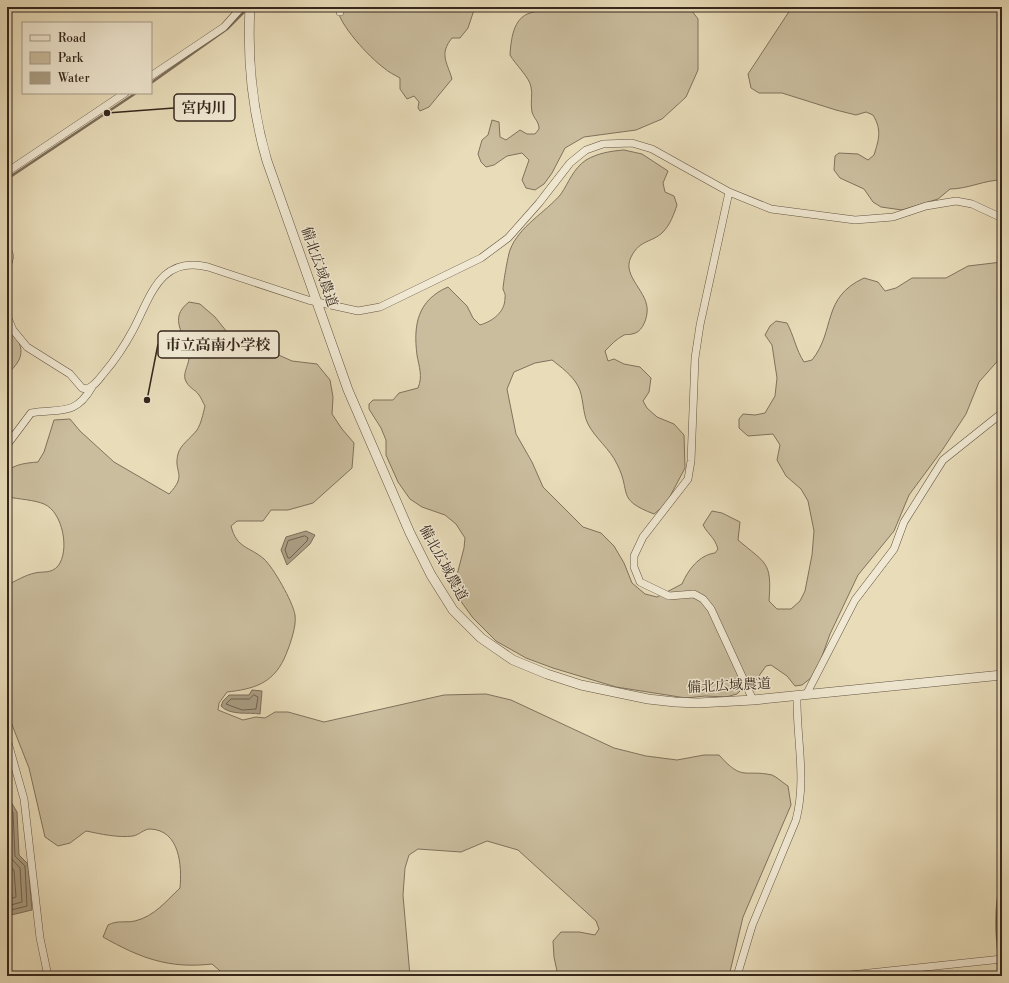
<svg xmlns="http://www.w3.org/2000/svg" width="1009" height="983" font-family="'Libre Bodoni','Noto Serif JP',serif">
<style>
.green{fill:#cabd9e;stroke:#80725d}
.water{fill:#ab9e84;stroke:#7c6e5a}
.lines{fill:none;stroke-linecap:round;stroke-linejoin:round}
.shore{stroke:#706250;stroke-width:1}
.stream{stroke:#7c6e5a;stroke-width:2.5}
.minor-casing{stroke:#625443;stroke-width:8}
.tertiary-casing{stroke:#625443;stroke-width:10}
.minor{stroke:#f0e8d2;stroke-width:7}
.tertiary{stroke:#f0e8d2;stroke-width:9}
.labels{text-anchor:middle;dominant-baseline:central;stroke-width:3;stroke-linejoin:round;paint-order:stroke}
.street-label{font-size:14px;fill:#35271c;stroke:#f0e8d2}
.leader{fill:none;stroke:#35271c;stroke-width:1.5}
.callout-dot{fill:#35271c;stroke:#f0e8d2;stroke-width:1.5}
.callout{fill:#f0e8d2;stroke:#35271c;stroke-width:1.5}
.callout-label{font-size:15px;text-anchor:middle;font-weight:bold;fill:#35271c}
</style>
<rect width="100%" height="100%" fill="#e8dcb9"/>
<filter id="stains"><feTurbulence type="fractalNoise" baseFrequency=".005" numOctaves="4"/><feColorMatrix values="0 0 0 0 .2 0 0 0 0 .09 0 0 0 0 .02 0 0 0 .5 -.17"/></filter>
<radialGradient id="worn" r=".72"><stop offset=".6" stop-color="#630" stop-opacity="0"/><stop offset="1" stop-color="#630" stop-opacity=".3"/></radialGradient>
<path class="green" d="M 337,7 L 475,7 L 468,28 L 460,38 L 452,38 C 439,54 447,62 452,79 L 429,107 L 420,111 L 418,108 L 419,102 L 414,96 L 407,99 L 400,89 L 400,78 C 395,75 388,72 384,68 C 370,58 338,24 337,7 Z
M 560,7 L 689,7 L 698,19 L 698,70 L 686,97 L 662,119 L 636,130 L 584,137 L 565,148 L 552,173 L 544,184 L 535,190 L 526,188 L 522,180 L 529,160 L 522,153 L 507,156 L 494,165 L 486,167 L 481,162 L 478,154 L 482,140 L 488,135 L 492,120 L 499,122 L 500,137 L 506,140 L 520,130 L 527,134 L 535,134 L 539,129 C 539,121 534,119 532,112 C 530,102 533,94 531,87 C 530,78 515,64 510,55 C 511,40 513,18 530,13 C 541,9 547,15 560,7 Z
M 792,7 L 1002,7 L 1002,180 C 984,180 968,189 950,189 L 938,199 L 902,210 L 881,207 L 873,202 L 864,189 L 840,178 L 834,170 L 835,156 L 839,153 L 858,154 L 868,160 L 874,155 C 879,139 882,130 873,115 L 866,112 L 856,115 L 836,110 L 782,93 L 759,93 L 751,88 L 748,74 Z
M 624,150 L 642,154 L 668,171 L 663,183 L 665,192 L 674,196 L 677,205 C 674,214 670,225 663,232 C 652,243 640,239 631,257 C 621,277 650,292 647,313 C 646,322 641,333 632,334 C 629,335 626,334 624,335 C 616,339 610,346 605,351 L 608,361 L 614,359 L 624,364 L 640,367 L 651,378 L 649,392 L 643,401 L 647,408 L 657,417 L 674,424 L 684,435 L 685,468 L 666,504 L 654,514 C 615,499 632,493 617,464 C 610,449 595,438 588,424 C 582,412 584,397 578,386 C 572,375 561,367 552,360 L 535,363 L 514,372 L 507,389 L 516,434 L 532,462 L 543,487 L 583,527 L 601,533 L 614,546 L 624,563 L 632,583 L 645,594 L 657,597 L 682,584 C 688,570 699,555 715,553 L 718,549 C 714,536 709,536 703,525 L 712,511 L 722,513 L 740,522 L 738,540 C 766,564 772,561 769,601 L 777,609 L 791,609 L 800,601 L 805,591 L 812,555 L 814,531 L 808,501 L 801,489 L 786,476 L 777,460 L 780,445 L 773,434 L 748,436 L 739,428 L 739,419 L 743,414 L 755,415 L 765,413 L 775,396 L 777,378 L 772,345 L 765,335 L 770,326 L 776,321 L 787,323 C 794,336 796,350 804,362 L 812,360 C 836,330 821,298 864,278 L 878,282 L 885,291 L 896,288 L 912,278 L 946,278 L 968,266 L 1002,262 L 1002,356 L 979,382 L 966,414 L 943,449 L 909,495 L 894,531 L 858,575 L 830,634 L 821,659 L 811,678 L 802,685 L 795,686 L 787,676 L 771,665 L 766,666 L 756,680 L 750,681 L 737,694 L 726,697 L 705,696 L 686,698 L 616,687 L 553,668 L 526,658 L 496,641 L 473,618 L 457,596 L 457,575 L 464,548 L 465,538 L 456,524 L 445,515 L 422,507 L 410,499 L 398,482 L 386,455 L 386,440 L 381,428 L 369,409 L 369,404 L 373,400 L 393,400 L 399,393 L 418,388 C 423,376 419,367 417,355 C 413,324 418,300 448,287 L 467,306 L 473,318 L 480,325 C 493,321 505,312 505,298 C 506,295 504,292 503,289 C 503,284 508,255 510,250 C 519,226 545,213 561,194 C 569,182 573,169 586,160 C 598,153 611,151 624,150 Z
M 189,302 L 200,304 L 215,317 L 227,332 L 292,361 L 317,364 L 330,380 L 333,397 L 332,414 L 342,429 L 354,443 L 352,468 L 313,503 L 288,510 L 271,510 L 263,521 L 237,521 L 231,526 C 237,549 249,546 264,559 C 273,567 293,602 295,615 C 297,626 289,648 284,659 C 272,684 253,689 227,692 L 219,703 L 218,710 L 243,720 L 256,717 L 265,718 L 275,712 L 288,712 L 324,722 L 444,695 L 486,694 L 511,700 L 614,748 L 646,756 L 677,760 L 704,755 L 719,755 C 743,782 744,769 772,775 C 777,777 783,783 788,786 L 791,805 L 743,917 L 729,976 L 558,976 L 554,957 L 553,941 L 561,932 L 579,932 L 595,935 L 599,929 L 596,921 L 518,850 L 487,841 L 461,852 L 418,849 L 409,855 L 405,868 L 403,895 L 410,976 L 226,976 L 212,964 C 169,969 140,958 103,937 L 108,925 C 117,920 126,923 135,921 C 155,916 166,901 180,888 C 182,866 180,830 150,829 C 144,829 139,835 133,836 C 118,838 101,834 86,831 L 70,843 L 58,846 L 45,837 L 29,768 L 7,712 L 7,585 C 16,581 25,575 35,573 C 43,571 51,574 58,566 C 70,551 63,512 44,504 C 35,500 18,499 8,497 L 7,471 C 16,464 26,463 38,462 L 44,452 L 54,420 L 70,419 L 80,431 L 114,462 L 169,494 C 188,474 173,473 178,454 C 180,445 191,438 197,430 C 201,424 203,414 205,406 C 203,403 202,399 199,395 C 195,389 188,388 185,379 C 183,372 190,363 189,355 C 186,334 167,319 189,302 Z
M 7,324 C 22,344 29,355 7,374 Z"/>
<path class="water" d="M 306,531 L 315,535 L 310,544 L 287,565 L 281,550 L 286,537 Z
M 252,690 L 262,691 L 260,714 C 249,712 230,716 221,706 L 223,701 L 229,695 L 249,695 Z
M 7,795 L 17,812 L 19,855 L 28,864 L 32,910 L 7,916 Z"/>
<g class="lines">
<path class="shore" d="M 305,536 L 308,538 L 307,541 L 290,558 L 288,558 L 285,550 L 288,541 Z
M 254,695 L 258,697 L 256,709 L 242,710 L 226,704 L 231,699 L 249,699 Z
M 7,800 L 13,813 L 15,856 L 25,866 L 27,906 L 7,911
M 7,812 L 10,838 L 10,857 L 20,868 L 22,902 L 7,906
M 7,864 L 14,870 L 16,897 L 7,900"/>
<path class="stream" d="M 151,83 L 227,29 L 247,9
M 7,179 L 136,93
M 1001,976 C 997,944 993,910 1002,878"/>
<defs>
<path id="minor" d="M 340,12 L 341,7
M 151,76 L 224,27 L 241,8
M 7,172 L 125,93
M 729,192 L 700,325 L 695,358 L 691,461 L 688,479 L 643,537 L 634,556 L 634,567 L 640,582 L 669,596 L 694,594 L 703,599 L 711,609 L 753,700
M 7,249 L 10,256 L 7,268
M 7,316 L 13,330 L 27,347 L 70,374 L 82,388 L 86,389 C 94,387 99,379 104,373 C 115,360 125,345 133,330 C 151,296 160,255 208,267 L 308,300 L 358,311 L 380,307 L 481,258 L 508,238 L 539,203 L 570,163 L 586,150 L 603,144 L 632,143 L 652,149 L 729,192 L 771,209 L 855,220 L 893,217 L 926,206 L 956,201 L 972,204 L 1002,218
M 7,445 L 31,413 C 59,408 75,417 92,387
M 807,693 L 855,600 L 894,549 L 904,522 L 943,460 L 1002,413
M 7,739 L 24,799 L 40,938 L 48,976
M 737,976 L 752,926 L 796,820 C 807,778 796,737 797,695
M 841,976 L 1002,959"/>
<path id="tertiary" d="M 250,7 C 247,61 252,110 267,161 L 348,390 L 410,533 L 431,575 L 453,610 L 481,638 L 513,660 L 547,674 L 581,685 L 648,699 L 675,702 L 698,703 L 753,700 L 1002,675"/>
</defs>
<use href="#minor" class="minor-casing"/>
<use href="#tertiary" class="tertiary-casing"/>
<use href="#minor" class="minor"/>
<use href="#tertiary" class="tertiary"/>
</g>
<g class="labels">
<g class="street-label">
<text transform="translate(319 267) rotate(71)">備北広域農道</text>
<text transform="translate(443 563) rotate(61)">備北広域農道</text>
<text transform="translate(729 686) rotate(-3)">備北広域農道</text>
</g>
</g>
<path class="leader" d="M107 113L174 108M147 400L158 344"/>
<g class="callout-dot">
<circle cx="107" cy="113" r="4"/>
<circle cx="147" cy="400" r="4"/>
</g>
<g class="callout">
<rect x="174" y="94" width="61" height="27" rx="4"/>
<rect x="158" y="331" width="121" height="27" rx="4"/>
</g>
<g class="callout-label">
<text x="204" y="113">宮内川</text>
<text x="218" y="350">市立高南小学校</text>
</g>
<rect width="1009" height="983" fill="none" stroke="#e8dcb9" stroke-width="24"/>
<rect x="8" y="8" width="993" height="967" fill="none" stroke="#35271c" stroke-width="2"/>
<rect x="12" y="12" width="985" height="959" fill="none" stroke="#35271c"/>
<rect x="22" y="22" width="130" height="72" fill="#f0e8d2" stroke="#a59b89"/>
<rect x="30" y="35" width="20" height="6" fill="#f0e8d2" stroke="#a59b89"/>
<text x="58" y="42" font-size="12" fill="#35271c">Road</text>
<rect x="30" y="52" width="20" height="12" fill="#cabd9e" stroke="#a59b89"/>
<text x="58" y="62" font-size="12" fill="#35271c">Park</text>
<rect x="30" y="72" width="20" height="12" fill="#ab9e84" stroke="#a59b89"/>
<text x="58" y="82" font-size="12" fill="#35271c">Water</text>
<rect width="100%" height="100%" filter="url(#stains)"/>
<rect width="100%" height="100%" fill="url(#worn)"/>
</svg>
